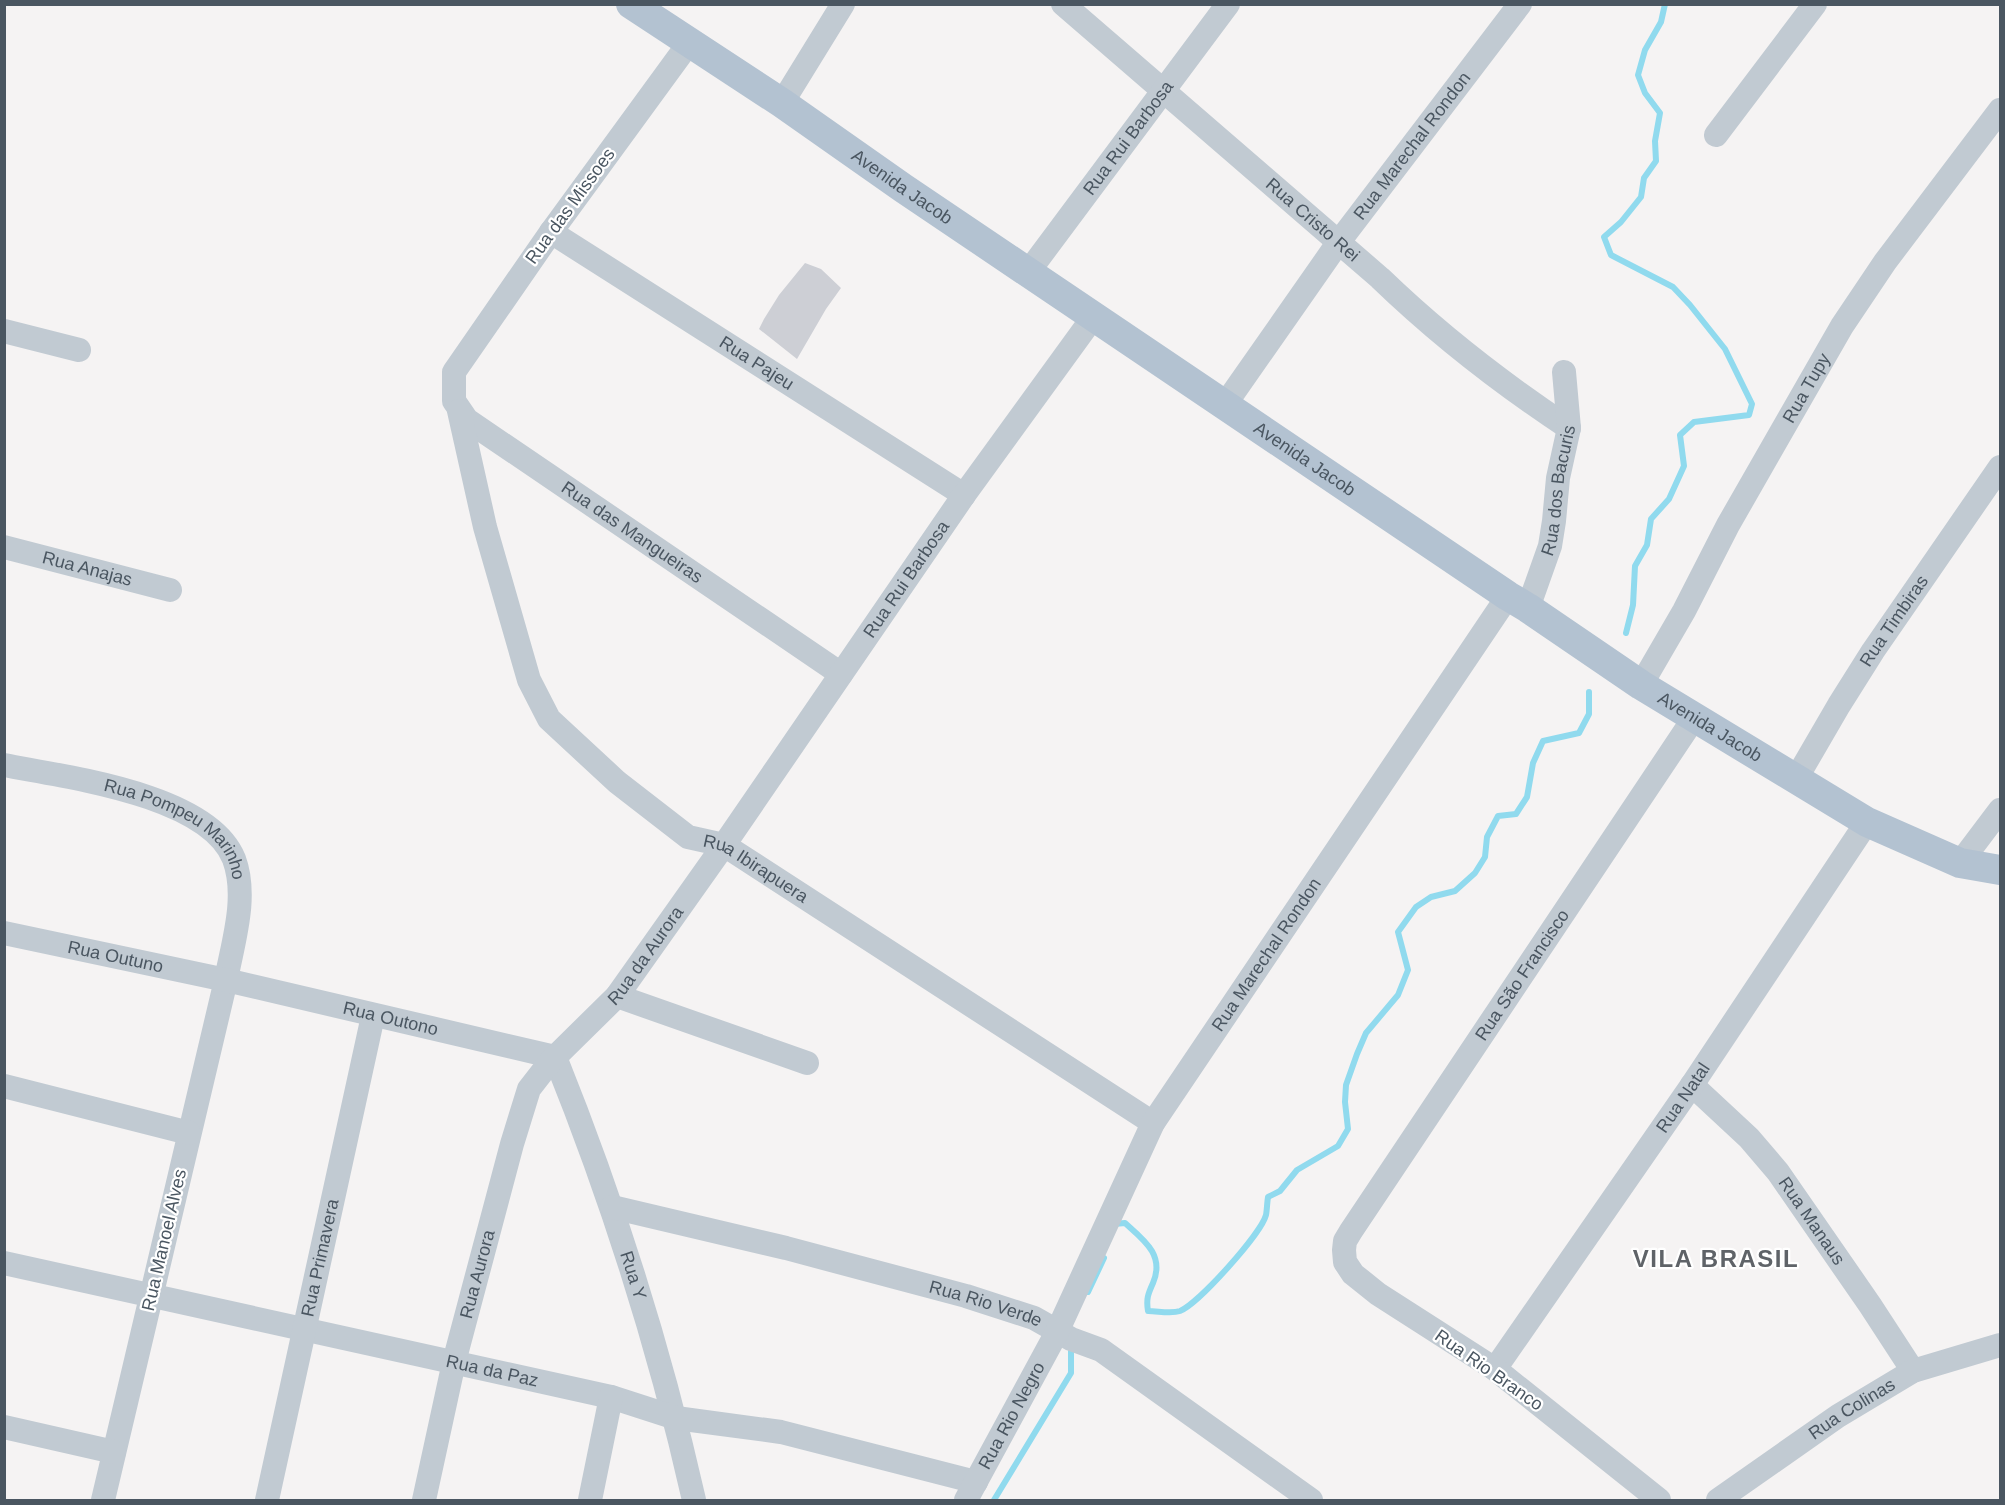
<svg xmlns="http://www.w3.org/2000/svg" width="2005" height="1505" font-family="Helvetica,sans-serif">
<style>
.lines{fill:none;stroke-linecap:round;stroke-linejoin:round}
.stream{stroke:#90daee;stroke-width:6}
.building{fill:#cdcfd5}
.minor{stroke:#c1cad2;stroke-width:24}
.major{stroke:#b3c2d1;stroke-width:30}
.labels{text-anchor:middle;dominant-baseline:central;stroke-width:4.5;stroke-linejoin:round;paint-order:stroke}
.street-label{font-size:18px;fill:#4a5661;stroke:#fff}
.district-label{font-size:24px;font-weight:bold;letter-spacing:1.5px;fill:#5f6368;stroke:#fff}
</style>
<rect width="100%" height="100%" fill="#f5f3f3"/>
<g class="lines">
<path class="stream" d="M 1626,633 L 1633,605 L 1635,566 L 1647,545 L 1651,519 L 1669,499 L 1684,466 L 1680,435 L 1694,422 L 1749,415 L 1752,404 L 1725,349 L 1690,305 L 1673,287 L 1611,255 L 1604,237 L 1621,222 L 1641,197 L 1644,178 L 1656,161 L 1655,141 L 1660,113 L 1645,93 L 1638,75 L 1645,50 L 1661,22 L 1665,4
M 1114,1224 L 1125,1223 C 1144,1240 1165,1255 1153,1283 C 1148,1294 1146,1299 1148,1311 C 1158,1311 1171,1314 1180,1311 C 1198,1304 1261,1234 1266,1215 C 1267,1210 1267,1203 1268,1197 L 1280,1191 L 1297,1170 L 1338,1146 L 1348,1129 L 1345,1102 L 1346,1085 L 1357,1054 L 1366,1033 L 1398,995 L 1408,970 L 1398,932 L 1416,907 L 1431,897 L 1455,891 L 1475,873 L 1485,857 L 1487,837 L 1498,816 L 1516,814 L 1527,797 L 1533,763 L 1543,741 L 1579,733 L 1589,714 L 1589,692
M 1088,1292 L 1104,1258
M 994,1500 L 1071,1373 L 1071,1346"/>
</g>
<path class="building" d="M 805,263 L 821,269 L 841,288 L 826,309 L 797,359 L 759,329 L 764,319 L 779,295 Z"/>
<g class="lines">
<g class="minor">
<path id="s1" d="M 1063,4 L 1380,278 C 1438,334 1501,383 1569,428"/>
<path id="s2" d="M 689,43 L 551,232 L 454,372 L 454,401 L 467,420 L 841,674"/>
<path d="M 782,103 L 843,4"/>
<path d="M 1716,135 L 1815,4"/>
<path id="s3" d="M 551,232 L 964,495"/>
<path id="s4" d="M 1029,271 L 1228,4"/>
<path d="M 4,331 L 79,350"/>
<path id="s5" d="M 1224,406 L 1338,243 L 1520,4"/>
<path id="s6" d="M 459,411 L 485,527 L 529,680 L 549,719 L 617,782 L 688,837 L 724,845 L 1153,1123"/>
<path id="s7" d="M 4,547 L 170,590"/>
<path id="s8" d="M 1528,608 L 1550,546 L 1554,521 L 1558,478 L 1569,428 L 1564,372"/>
<path id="s9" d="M 1641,685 L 1684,611 L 1728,525 L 1842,326 L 1885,262 L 2000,110"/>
<path id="s10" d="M 4,765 C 65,777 208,794 234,859 C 248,897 233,942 226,980 L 103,1500"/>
<path id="s11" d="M 1796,779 L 1839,705 L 1873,651 L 2000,467"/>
<path d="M 1960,863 L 2000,810"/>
<path id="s12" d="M 4,933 L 226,980 L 555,1057"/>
<path d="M 617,996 L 807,1063"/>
<path id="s13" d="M 555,1057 C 613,1201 660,1349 694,1500"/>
<path id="s14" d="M 1692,1085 L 1749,1138 L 1778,1172 L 1870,1305 L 1913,1371"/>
<path d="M 4,1086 L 189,1133"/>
<path id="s15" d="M 612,1207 L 786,1248 L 966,1296 L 1034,1318 L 1071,1339 L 1101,1350 L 1311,1500"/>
<path id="s16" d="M 4,1263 L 611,1397 L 676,1418 L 781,1432 L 976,1482"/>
<path id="s17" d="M 1495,1369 L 1692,1085 L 1867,822"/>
<path d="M 4,1427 L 114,1452"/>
<path id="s18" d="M 267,1500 L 373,1016"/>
<path id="s19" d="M 424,1500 L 454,1362 L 512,1144 L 529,1089 L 550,1062 L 617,996 L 724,845 L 964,495 L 1094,316"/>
<path d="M 590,1500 L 611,1397"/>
<path id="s20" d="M 966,1500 L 1057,1332 L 1153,1123 L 1508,596"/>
<path id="s21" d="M 1659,1500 L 1495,1369 L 1378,1294 L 1353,1274 L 1345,1262 L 1344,1250 L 1345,1241 L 1351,1231 L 1694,718"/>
<path id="s22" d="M 1718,1500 L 1838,1416 L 1913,1371 L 2000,1345"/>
</g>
<path class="major" id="s23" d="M 631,4 L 782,103 L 903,188 L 1508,596 L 1528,608 L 1641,685 L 1867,822 L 1960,863 L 2000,870"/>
</g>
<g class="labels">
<g class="street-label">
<text stroke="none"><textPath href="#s4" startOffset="166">Rua Rui Barbosa</textPath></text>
<text stroke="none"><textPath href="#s5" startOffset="321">Rua Marechal Rondon</textPath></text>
<text stroke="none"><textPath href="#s23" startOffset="327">Avenida Jacob</textPath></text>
<text transform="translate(570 206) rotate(-54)">Rua das Missoes</text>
<text stroke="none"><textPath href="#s1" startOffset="330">Rua Cristo Rei</textPath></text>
<text stroke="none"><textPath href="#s3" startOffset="244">Rua Pajeu</textPath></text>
<text stroke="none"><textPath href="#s9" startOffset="340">Rua Tupy</textPath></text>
<text stroke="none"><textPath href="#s23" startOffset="813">Avenida Jacob</textPath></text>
<text stroke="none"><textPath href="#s8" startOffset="122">Rua dos Bacuris</textPath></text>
<text stroke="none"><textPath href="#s2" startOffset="656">Rua das Mangueiras</textPath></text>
<text stroke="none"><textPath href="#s7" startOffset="86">Rua Anajas</textPath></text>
<text stroke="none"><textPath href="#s19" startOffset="1060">Rua Rui Barbosa</textPath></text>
<text stroke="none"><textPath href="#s11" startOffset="186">Rua Timbiras</textPath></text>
<text stroke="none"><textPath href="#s23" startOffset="1299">Avenida Jacob</textPath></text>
<text stroke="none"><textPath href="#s10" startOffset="190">Rua Pompeu Marinho</textPath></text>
<text stroke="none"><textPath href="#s6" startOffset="580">Rua Ibirapuera</textPath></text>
<text stroke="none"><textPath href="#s19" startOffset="602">Rua da Aurora</textPath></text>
<text stroke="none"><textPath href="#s20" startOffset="624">Rua Marechal Rondon</textPath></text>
<text stroke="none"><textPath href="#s12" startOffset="114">Rua Outuno</textPath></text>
<text stroke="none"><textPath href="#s21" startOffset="736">Rua São Francisco</textPath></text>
<text stroke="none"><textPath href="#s12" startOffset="396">Rua Outono</textPath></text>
<text stroke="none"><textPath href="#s17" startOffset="330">Rua Natal</textPath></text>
<text stroke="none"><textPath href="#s14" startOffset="182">Rua Manaus</textPath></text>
<text transform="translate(164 1240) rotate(-77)">Rua Manoel Alves</text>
<text stroke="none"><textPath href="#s18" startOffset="248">Rua Primavera</textPath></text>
<text stroke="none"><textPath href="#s19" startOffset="232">Rua Aurora</textPath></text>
<text stroke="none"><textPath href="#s13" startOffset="232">Rua Y</textPath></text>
<text stroke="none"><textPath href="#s15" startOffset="386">Rua Rio Verde</textPath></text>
<text stroke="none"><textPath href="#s16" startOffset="500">Rua da Paz</textPath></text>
<text transform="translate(1489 1370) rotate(35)">Rua Rio Branco</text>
<text stroke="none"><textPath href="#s22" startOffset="162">Rua Colinas</textPath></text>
<text stroke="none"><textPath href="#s20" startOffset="96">Rua Rio Negro</textPath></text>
</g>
<g class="district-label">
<text x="1716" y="1258">VILA BRASIL</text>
</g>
</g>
<rect width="2005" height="1505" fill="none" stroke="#4a5661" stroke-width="12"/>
</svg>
